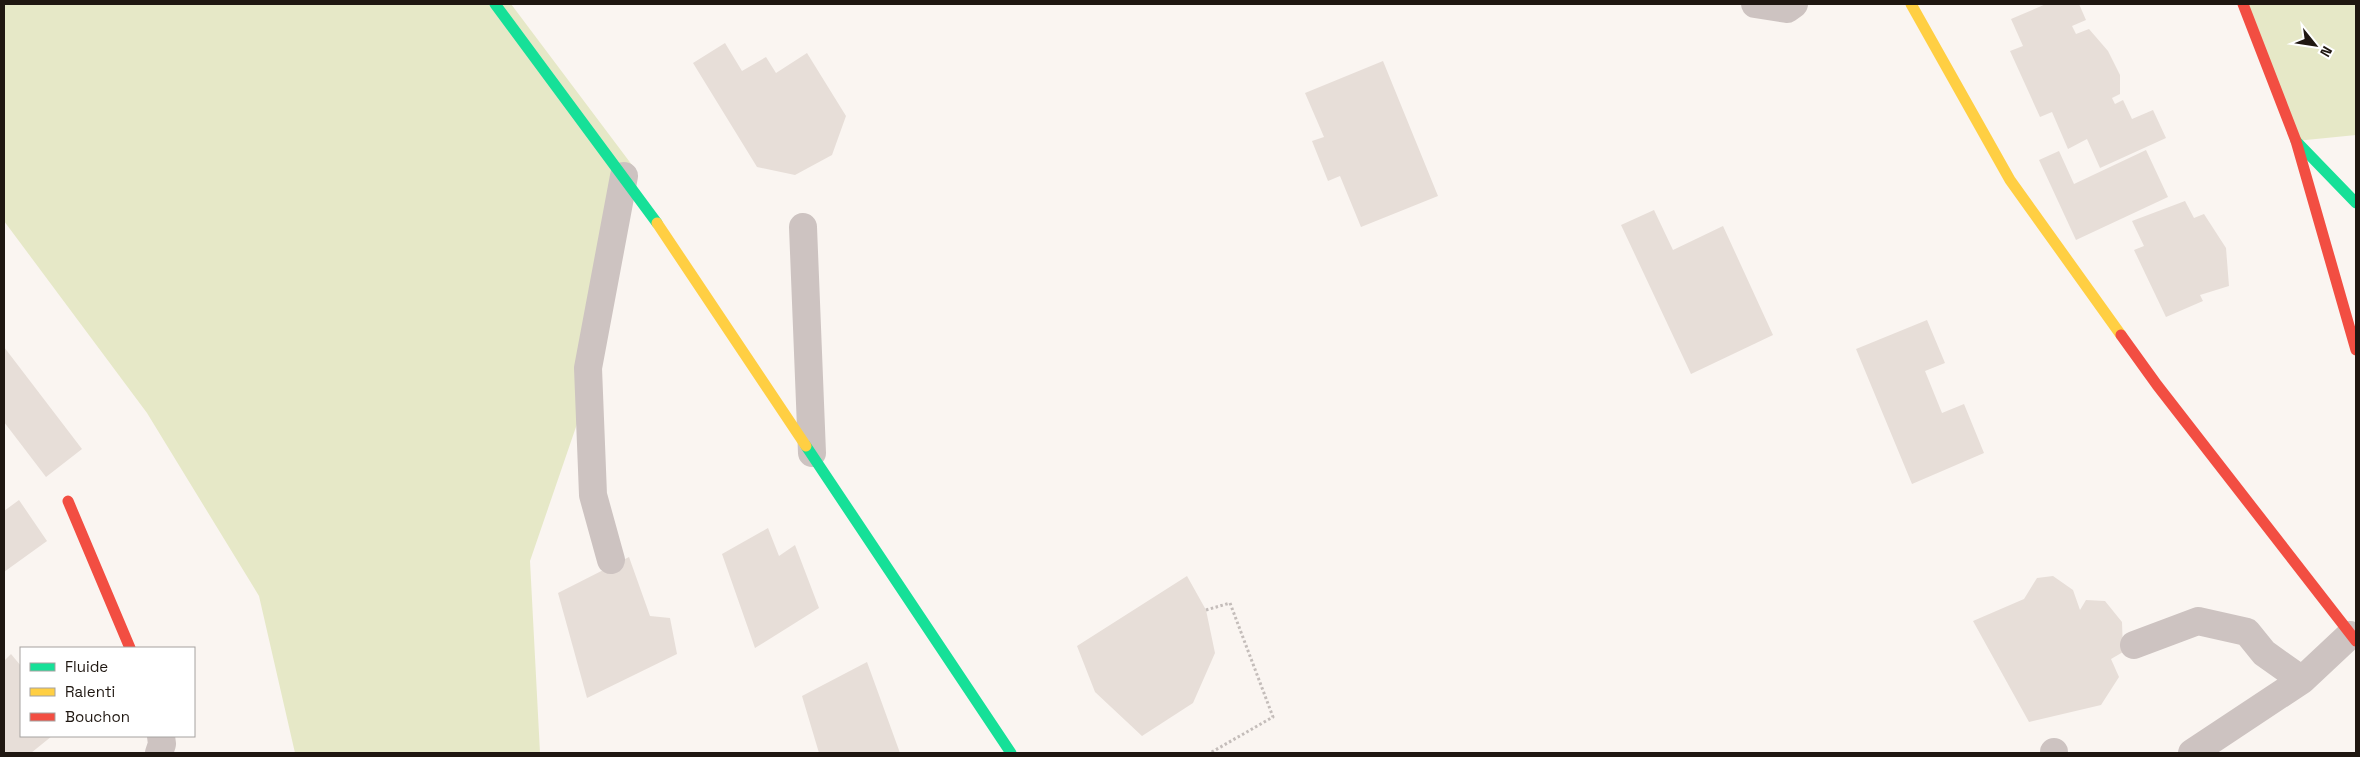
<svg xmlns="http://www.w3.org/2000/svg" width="2360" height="757" font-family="'Space Grotesk',sans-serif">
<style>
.green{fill:#e6e8c7}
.building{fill:#e7ded8}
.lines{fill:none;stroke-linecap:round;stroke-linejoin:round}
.path{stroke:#c4bdba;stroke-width:3;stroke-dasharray:2.5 2.5;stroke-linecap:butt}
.street{stroke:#cdc3c1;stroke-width:28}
.fast{stroke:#16e098;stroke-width:11}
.slow{stroke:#ffcf43;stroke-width:11}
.jam{stroke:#f24e42;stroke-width:11}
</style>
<rect width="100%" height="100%" fill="#faf5f1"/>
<path class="green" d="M 4,4 L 511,4 L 632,165 L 589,389 L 530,561 L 540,753 L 295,753 L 259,596 L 147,413 L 4,221 Z
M 2243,4 L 2356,4 L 2356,135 L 2296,141 Z"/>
<path class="building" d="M 2046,4 L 2079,4 L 2086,20 L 2072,26 L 2076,34 L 2089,29 L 2108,51 L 2120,75 L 2120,94 L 2112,98 L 2115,104 L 2123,100 L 2132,119 L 2153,110 L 2166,138 L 2100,168 L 2087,139 L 2068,149 L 2052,112 L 2040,117 L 2010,51 L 2023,46 L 2011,19 Z
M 725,43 L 742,71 L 766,57 L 776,73 L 807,53 L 846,116 L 832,155 L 795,175 L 757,167 L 693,63 Z
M 1383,61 L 1438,196 L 1361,227 L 1340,176 L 1328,181 L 1312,141 L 1324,137 L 1305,93 Z
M 2146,150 L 2168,197 L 2076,240 L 2039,160 L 2059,151 L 2074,184 Z
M 2185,201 L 2194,218 L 2204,214 L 2226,248 L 2229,286 L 2200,295 L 2203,301 L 2166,317 L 2134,250 L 2144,246 L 2132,221 Z
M 1654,210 L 1673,250 L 1723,226 L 1773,335 L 1691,374 L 1621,225 Z
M 1927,320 L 1945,363 L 1925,371 L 1942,413 L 1964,404 L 1984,453 L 1912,484 L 1856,349 Z
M 4,347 L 82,449 L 46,477 L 4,422 Z
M 19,500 L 47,541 L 4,572 L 4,511 Z
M 768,528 L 779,556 L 795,545 L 819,608 L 755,648 L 722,554 Z
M 629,557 L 650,616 L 670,618 L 677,654 L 587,698 L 558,593 Z
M 1187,576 L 1206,610 L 1215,653 L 1193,703 L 1142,736 L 1095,692 L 1077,646 Z
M 2053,576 L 2073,590 L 2080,610 L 2086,600 L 2105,601 L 2122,622 L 2123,652 L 2111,659 L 2119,677 L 2101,705 L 2029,722 L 1973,621 L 2024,599 L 2037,578 Z
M 11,654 L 21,666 L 21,736 L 52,736 L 31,753 L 4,753 L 4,661 Z
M 867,662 L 900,753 L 819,753 L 802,696 Z"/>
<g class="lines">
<path class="path" d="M 1206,610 L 1230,603 L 1273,717 L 1210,753"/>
<path class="street" d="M 1755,4 L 1787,9 L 1794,4
M 803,227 L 812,453
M 611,560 L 593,495 L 588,368 L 624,176
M 2134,645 L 2198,621 L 2247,632 L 2264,653 L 2302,680 L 2350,635
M 2054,752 L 2054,753
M 159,753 L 162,744 L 161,736
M 2192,753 L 2302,680"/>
<path class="fast" d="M 495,4 L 657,223
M 2296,141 L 2356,203
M 806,446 L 1011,753"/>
<path class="slow" d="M 1911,4 L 2010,180 L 2121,335
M 657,223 L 806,446"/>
<path class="jam" d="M 2243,4 L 2296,141 L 2356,350
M 2121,335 L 2157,385 L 2356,641
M 68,501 L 130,648"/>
</g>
<rect width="2360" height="757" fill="none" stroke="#1f1711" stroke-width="10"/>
<rect x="20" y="647" width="175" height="90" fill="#ffffff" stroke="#a5a2a0"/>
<rect x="30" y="663" width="25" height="8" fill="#16e098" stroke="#a5a2a0"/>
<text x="65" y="672" font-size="15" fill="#1f1711">Fluide</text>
<rect x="30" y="688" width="25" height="8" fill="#ffcf43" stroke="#a5a2a0"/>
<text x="65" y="697" font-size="15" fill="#1f1711">Ralenti</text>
<rect x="30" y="713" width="25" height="8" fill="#f24e42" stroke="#a5a2a0"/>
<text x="65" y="722" font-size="15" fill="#1f1711">Bouchon</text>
<g transform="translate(2315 45) rotate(120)" stroke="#ffffff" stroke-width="4" paint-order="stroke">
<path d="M0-4L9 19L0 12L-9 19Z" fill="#1f1711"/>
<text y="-8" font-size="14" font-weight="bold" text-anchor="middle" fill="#1f1711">N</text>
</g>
</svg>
